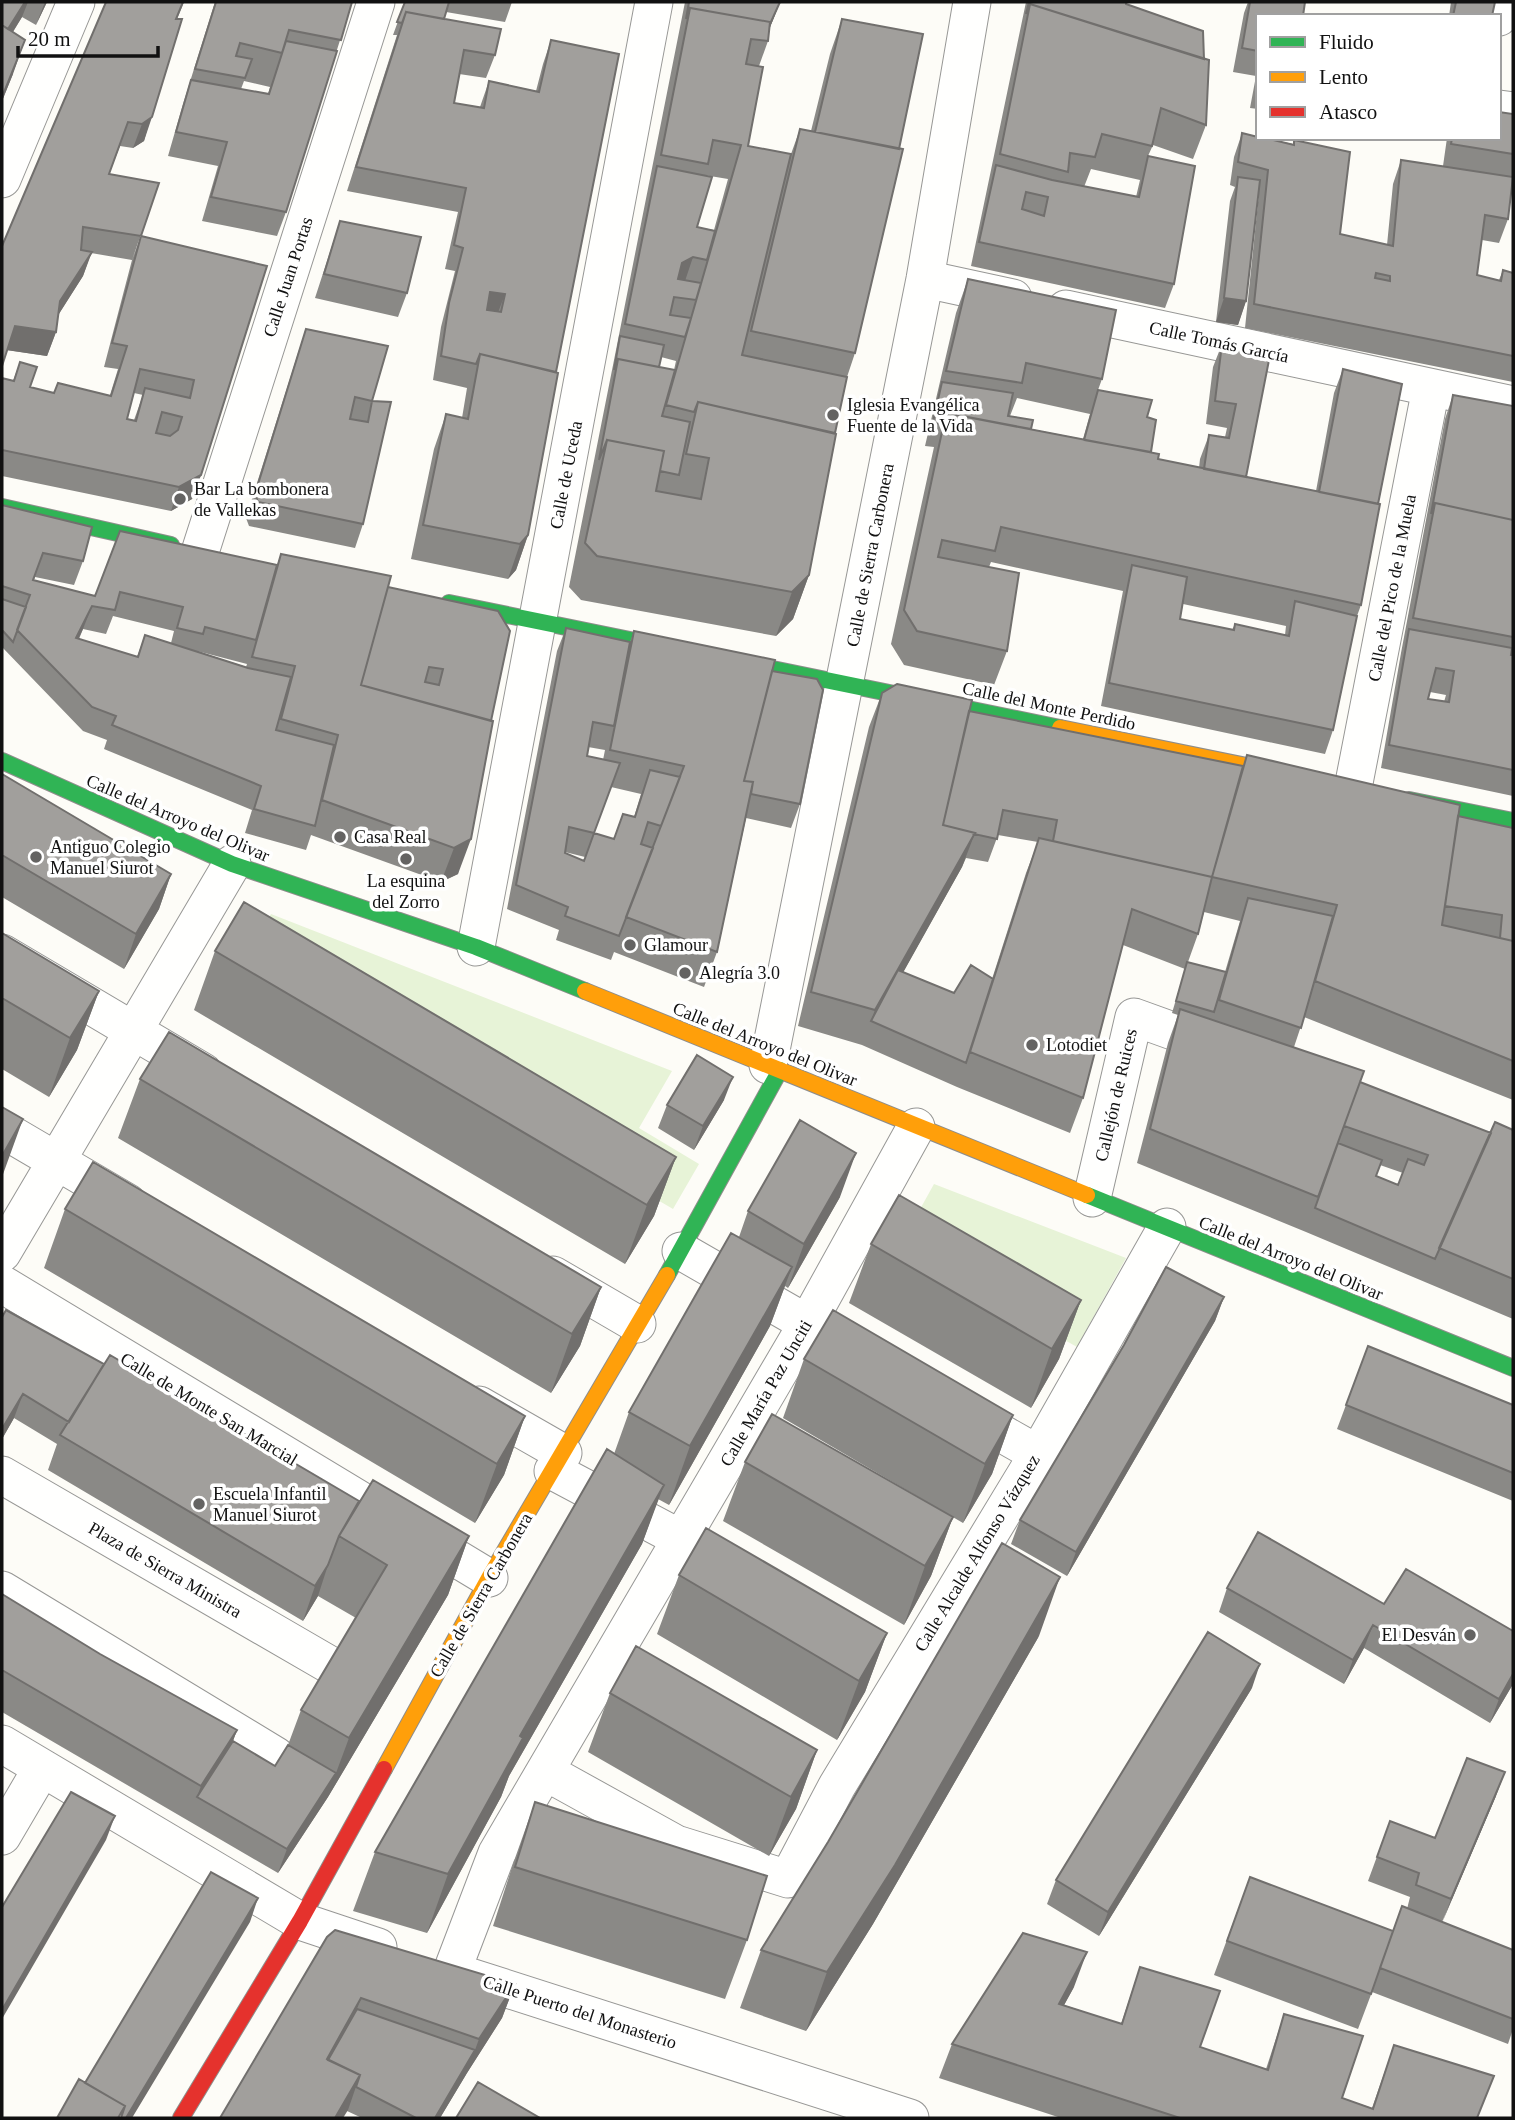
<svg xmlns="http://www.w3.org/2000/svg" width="1515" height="2120" font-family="'Times New Roman',serif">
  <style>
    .green { fill: #e7f3d7 }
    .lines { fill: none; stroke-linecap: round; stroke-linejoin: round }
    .street-casing { stroke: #979795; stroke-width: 39 }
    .fast-casing { stroke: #8e8d8b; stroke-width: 18 }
    .slow-casing { stroke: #8e8d8b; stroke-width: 18 }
    .jam-casing { stroke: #8e8d8b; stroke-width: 18 }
    .street { stroke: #fffffe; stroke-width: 37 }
    .fast { stroke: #30b455; stroke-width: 16 }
    .slow { stroke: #ff9f0a; stroke-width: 16 }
    .jam { stroke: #e5322d; stroke-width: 16 }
    .wall { fill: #8a8986; fill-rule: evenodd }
    .shaded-wall { fill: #716f6d }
    .building { fill: #a19f9c; stroke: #716f6d; stroke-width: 2; fill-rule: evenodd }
    .poi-dot { fill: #646362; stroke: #fff; stroke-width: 2.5 }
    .labels { text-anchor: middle; stroke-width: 7; stroke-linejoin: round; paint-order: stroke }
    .street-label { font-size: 18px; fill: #111; stroke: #fff }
    .poi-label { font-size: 18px; fill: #111; stroke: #fff; text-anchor: start }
  </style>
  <rect width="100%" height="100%" fill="#fdfcf7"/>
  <path class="green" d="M271,914L672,1071L639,1128L699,1164L673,1209L245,958Z
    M934,1184L1126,1258L1077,1347L899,1247Z"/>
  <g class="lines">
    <defs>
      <path id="street" d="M1499,17L1502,2
        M1499,109L1513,111
        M2,179L76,2
        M925,279L1013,298
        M1066,309L1513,405
        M200,552L376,2
        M1353,788L1431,388
        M476,947L654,2
        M2,953L203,1072
        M768,1065L925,279L972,2
        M2,1129L128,1203
        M1092,1198L1134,1017L1220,1048
        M681,1251L829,1336
        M2,1253L232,864
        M553,1275L637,1324
        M2,1284L489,1578
        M479,1405L563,1453
        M962,1411L1038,1454
        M553,1471L700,1549
        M2,1475L330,1665
        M2,1590L276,1756
        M2,1744L300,1921L378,1947
        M546,1772L676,1844L788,1879L837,1786L1038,1454L1167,1227
        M2,1836L42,1768
        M452,1971L497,1853L807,1324L916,1127
        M464,1975L910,2118"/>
      <path id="fast" d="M2,507L171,545
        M449,603L1060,728
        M2,761L232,864L476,947L585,991
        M1409,800L1513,821
        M1087,1195L1513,1368
        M667,1275L780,1070"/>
      <path id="slow" d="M1060,728L1295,776
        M585,991L1087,1195
        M384,1769L489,1578L667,1275"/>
      <path id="jam" d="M181,2118L300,1921L384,1769"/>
    </defs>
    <use href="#street" class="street-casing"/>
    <use href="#fast" class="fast-casing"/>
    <use href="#slow" class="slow-casing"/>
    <use href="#jam" class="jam-casing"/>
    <use href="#street" class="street"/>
    <use href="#fast" class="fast"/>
    <use href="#slow" class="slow"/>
    <use href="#jam" class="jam"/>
  </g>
  <path class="wall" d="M2,2H47L36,25L22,17L13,32V74L2,101Z
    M184,2L177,19L144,141L133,148L120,146L109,174L159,183L132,260L91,253L83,276L58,315L56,332L47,356L7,350L2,246Z
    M215,2H352L286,212L277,236L202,221L218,166L168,156L183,104ZM244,81L270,87L268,94L241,89Z
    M405,2H512L505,22L446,12L444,19L495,55L486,78L459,74L454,103L480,107L489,81L536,91L543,64L551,40L556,372L528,535L516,570L508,579L411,559L434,449L446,414L462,418L467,388L433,380L441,327L455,271L445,269L458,212L347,191L397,35H393Z
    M685,2H780L769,30L768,41L759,66L748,146L791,154L800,129L811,131L830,54L842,19L855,353L847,377L835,433L809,575L793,619L776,636L581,600L569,587ZM704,175L728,179L714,230L697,227ZM661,357L676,361L674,370L659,367Z
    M1026,2H1126V4L1206,125L1193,159L1153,145L1148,156L1174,284L1165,308L971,266ZM1091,169L1140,180L1136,197L1084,187Z
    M1248,2H1305L1258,16V109L1250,108L1256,76L1233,72L1244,13Z
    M1451,2H1495L1492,16H1449Z
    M1513,114V179L1508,219L1499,243L1482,240L1477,275L1499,280L1503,270L1513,273V382L1245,328L1259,193H1258L1246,301L1238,325L1216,322L1230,201L1235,187L1230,185L1234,157L1242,133L1293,144L1294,140L1340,234L1387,245L1393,184L1401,160L1443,166L1447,138H1499Z
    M340,221L407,293L398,317L315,298Z
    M141,236L267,266L201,475L192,499L171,511L2,476V378L13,381L20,362L30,387L54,393L110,395L118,369L104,367L132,260ZM134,393L143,395L134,420L127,419Z
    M968,279L1102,379L1098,390L1147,417L1151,452L1158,459L1199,468L1200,459L1209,435L1225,437L1227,428L1206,424L1213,367L1222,344L1270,355L1246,477L1316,491L1334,393L1343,369L1378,504L1361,605L1357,616L1333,730L1325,754L1101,706L1123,591L991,562L989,567L1007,651L994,685L904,665L891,644L934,447L925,446L956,313ZM1017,398L1090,414L1083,439L1031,429L1010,416ZM1183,604L1286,626L1285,635L1235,624L1232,630L1180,619Z
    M306,329L372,401L363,524L355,548L249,526L246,518L298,353Z
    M1453,395L1513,406V796L1381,768L1401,653L1445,419ZM1430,692L1446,695L1444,702L1428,699Z
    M2,505L83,561L74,585L35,577L34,580L95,596L277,565L281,554L388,587L498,611L458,874L441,882L311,835L306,850L245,833L252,810L104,749L107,740L83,731L2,647ZM113,616L174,631L171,643L145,635L137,657L79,639L83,629L106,634ZM197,651L247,664L246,667Z
    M566,628L630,642L634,631L772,671L800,804L791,828L746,818L717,952L704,987L614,952L611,960L556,940L559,930L507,909L557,651ZM588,747L605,750L603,760L587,756ZM611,787L641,794L634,817L623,814L614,839L594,833ZM565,852L585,857L584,861L565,853Z
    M882,693L969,711L1243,766L1247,755L1458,816L1513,828V1100L1304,1017L1294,1047L1360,1082L1491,1133L1513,1130V1319L1306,1232L1137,1163L1168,1043L1178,1015L1172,1013L1185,969L1123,945L1083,1098L1070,1133L957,1087L862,1045L798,1026L869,727ZM998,835L1038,842L1026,873L992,979L954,993L903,972L962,867L966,858L988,862ZM1204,912L1240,921L1225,972L1188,962L1198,934ZM1380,1165L1403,1173L1398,1185L1376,1176Z
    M2,774L171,874L159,909L124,969L2,897Z
    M2,933L99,991L77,1050L49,1097L2,1069Z
    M215,951L676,1157L654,1216L625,1264L194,1010Z
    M140,1079L601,1287L580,1346L551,1393L118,1138Z
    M724,1100L694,1150L658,1128L667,1105Z
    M840,1197L788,1288L785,1286L770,1326L669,1505L658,1499L642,1544L509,1776L501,1797L427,1933L353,1911L375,1852L614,1454L629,1412L739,1237L748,1211Z
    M65,1209L525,1416L504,1475L475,1523L44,1268Z
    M871,1244L1081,1300L1059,1359L1031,1408L849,1303Z
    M1224,1297L1215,1321L1067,1576L1011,1544L1020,1520Z
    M2,1317L359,1501L469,1536L448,1595L328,1797L278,1873L2,1712V1594L100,1654L237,1730L233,1741L275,1766L288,1745L301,1710L356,1618L318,1596L303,1621L48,1470L57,1444L14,1418L2,1439Z
    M1368,1346L1513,1405V1501L1337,1429Z
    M804,1359L1013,1415L992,1474L963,1523L783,1418Z
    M745,1462L953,1517L931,1576L904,1625L723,1521Z
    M1258,1532L1513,1684L1490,1723L1364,1648L1344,1684L1219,1612L1227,1588Z
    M679,1575L887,1633L865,1692L837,1740L657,1634Z
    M1039,1636L873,1924L806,2031L740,2008L761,1950Z
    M1252,1688L1099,1936L1047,1904L1056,1880Z
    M610,1693L817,1750L796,1809L769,1856L588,1752Z
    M1496,1796L1442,1922L1513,1950V2029L1508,2044L1372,1992L1358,2029L1214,1975L1250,1877L1393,1931L1407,1909L1410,1897L1368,1881L1390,1821L1435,1838Z
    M535,1802L747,1940L725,1999L493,1926L514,1861Z
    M327,1937L515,1984L502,2018L467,2073L440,2118H362L347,2111Z
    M1140,1967L1200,2047L1266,2069L1284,2014L1342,2098L1372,2108L1394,2045L1479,2118H1061L939,2078L952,2044L1074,1987L1064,2005L1121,2024Z"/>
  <path class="shaded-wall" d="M25,2H28L22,17L2,49V38Z
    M45,2H47L36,25Z
    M780,2L773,20L764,41L766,33Z
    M25,40L13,74L2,101V97Z
    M152,117L144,141L133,148L142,124Z
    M92,252L83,276L52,325L60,301Z
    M693,257L685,281L673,286L682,263Z
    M490,292L505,294L496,318L481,316Z
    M1224,298L1246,301L1238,325L1216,322Z
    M15,326L56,332L47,356L6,350Z
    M201,475L192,499L171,511L179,487Z
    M528,535L516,570L508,579L520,544Z
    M809,575L793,619L776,636L792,592Z
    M92,606L83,629L67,662L76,638Z
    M975,833L962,867L875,1023L871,1021L875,1010Z
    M471,839L458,874L441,882L454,848Z
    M171,874L159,909L124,969L136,934Z
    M99,991L77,1050L49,1097L70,1038Z
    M733,1077L724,1100L694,1150L703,1126Z
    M23,1119L2,1177V1156Z
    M856,1153L840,1197L788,1288L804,1244Z
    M676,1157L654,1216L625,1264L647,1205Z
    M792,1267L770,1326L669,1505L690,1446Z
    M601,1287L580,1346L551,1393L572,1334Z
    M1224,1297L1215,1321L1067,1576L1076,1552Z
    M1081,1300L1059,1359L1031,1408L1052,1349Z
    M23,1394L14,1418L2,1439V1429Z
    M1013,1415L992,1474L963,1523L985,1464Z
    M525,1416L504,1475L475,1523L497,1464Z
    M664,1485L642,1544L509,1776L501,1797L427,1933L448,1874L520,1736Z
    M953,1517L931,1576L904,1625L925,1566Z
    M469,1536L448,1595L328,1797L278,1873L287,1849L336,1773L349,1738Z
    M328,1565L318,1596L303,1621L315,1586Z
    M1060,1577L1039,1636L873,1924L806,2031L827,1972Z
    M1373,1625L1364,1648L1344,1684L1353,1660Z
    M887,1633L865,1692L837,1740L859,1681Z
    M1260,1664L1252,1688L1099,1936L1108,1912Z
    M1513,1674V1684L1490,1723L1499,1699Z
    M237,1730L224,1765L197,1797L201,1786Z
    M817,1750L796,1809L769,1856L791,1797Z
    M1505,1772L1496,1796L1442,1923L1451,1899Z
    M115,1816L106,1840L2,2019V2010Z
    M258,1898L250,1922L132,2118H126Z
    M1087,1952L1074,1987L1046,2038L1059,2004Z
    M515,1984L502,2018L467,2073L440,2118H435L475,2050L479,2039Z
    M361,1998L348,2033L326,2071L327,2059Z
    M360,2075L348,2110L343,2118H335Z"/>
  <path class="building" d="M2,2H25L8,29L2,25Z
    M106,2H183L176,19H182L152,117L142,124L128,122L109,174L159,183L141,236L83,227L81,250L92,252L60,301L56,332L15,326L2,366V246Z
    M216,2H352L341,40L289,30L282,53L240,43L236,56L252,59L245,78L195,69Z
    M405,2H449L444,19L406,12L402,23L397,22Z
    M689,2H780L770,24V22L690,8L686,19Z
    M1029,2H1126V4L1203,31L1204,59L1030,4L1026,14Z
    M1250,2H1305L1303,16H1258V51L1242,48Z
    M1456,2H1495L1492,16H1453Z
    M1030,4L1209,60L1206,125L1161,108L1152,146L1102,134L1095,157L1070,153L1068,172L1000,154Z
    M690,8L770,22L768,41L751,39L746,64L763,67L748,146L791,154L742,355L847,377L835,433L698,402L694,412L666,405L741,145L713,140L708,164L661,155Z
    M406,12L501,29L495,55L464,50L454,103L484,108L489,81L539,92L551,40L619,54L556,372L480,354L476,364L441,356L449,303L463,248L454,245L466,188L356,167ZM490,292L505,294L501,312L487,310Z
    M842,19L923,34L899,149L815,132Z
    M2,25L25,40L2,97Z
    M286,41L337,51L286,212L211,197L227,142L176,132L191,80L269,94Z
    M1499,112L1513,114V154L1451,144L1452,138H1499Z
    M800,129L903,149L855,353L751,331Z
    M1242,133L1258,137V138H1265L1294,145V140L1350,152L1340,234L1393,246L1401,160L1513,177L1508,219L1485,215L1477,275L1501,281L1503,270L1513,273V356L1254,304L1268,170L1238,162ZM1376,273L1390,276V281L1375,278Z
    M1148,156L1195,166L1174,284L979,242L996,165L1052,180L1139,197ZM1026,192L1048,197L1044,216L1022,209Z
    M657,166L712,177L697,227L715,231L707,260L693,257L682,263L678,279L701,283L696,300L674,297L670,315L691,318L685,337L625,324Z
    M1238,177L1260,180L1246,301L1224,298Z
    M340,221L421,237L407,293L324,274Z
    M141,236L267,266L201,475L179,487L2,450V378L14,381L20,362L37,367L30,387L54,393L58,383L111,396L127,346L112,343ZM140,369L194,380L190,398L145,388L136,421L127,419ZM162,412L182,417L178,430L170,436L156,433Z
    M968,279L1116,310L1102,379L1026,363L1022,383L946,371Z
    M306,329L388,346L372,401L391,402L363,524L258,502L255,494ZM355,397L372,401L368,422L350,419Z
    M620,336L664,345L659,367L618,359L614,370Z
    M1222,344L1270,355L1246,477L1204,469L1209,435L1229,438L1236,404L1215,401Z
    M480,354L558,373L528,535L520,544L423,525L446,414L468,419Z
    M618,359L675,370L662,416L690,422L679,475L660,471L664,451L607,440L599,460Z
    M1343,369L1402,384L1378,504L1319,492Z
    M942,382L1013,393L1008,416L1033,420L1031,429L946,413L942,424L933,422Z
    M1098,390L1152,400L1147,417L1156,420L1151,452L1084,440Z
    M1453,395L1513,406V520L1435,503L1431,514Z
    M698,402L836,434L809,575L792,592L597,556L585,543L607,440L664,451L656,491L701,499L709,458L686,454Z
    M946,413L1159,454L1158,459L1380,504L1361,605L1001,527L995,551L942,540L938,557L1019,573L1007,651L917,631L904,610Z
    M1435,503L1513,520V637L1413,618Z
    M2,505L92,527L83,561L43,553L33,580L95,596L120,531L277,565L256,640L205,627L203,634L177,628L183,607L120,592L115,610L92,606L76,638L138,657L145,635L248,668L291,677L276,730L334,745L315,826L254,809L261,786L112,725L116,716L92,707L17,630L30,595L2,586Z
    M281,554L391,576L361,685L493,721L471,839L454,848L322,800L338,735L281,719L295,666L252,657Z
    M1132,565L1187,577L1180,619L1234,630L1235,624L1289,636L1295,601L1357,616L1333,730L1109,683Z
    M388,587L498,611L510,631L491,721L361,685ZM429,667L443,669L439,685L425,682Z
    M2,599L26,607L13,642L2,630Z
    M566,628L630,642L614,726L593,722L587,756L620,763L594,833L614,839L623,814L635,817L650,770L680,777L661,826L648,822L641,844L653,848L619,936L565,916L568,907L516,885ZM569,827L594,833L584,861L565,853Z
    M1409,629L1512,648L1511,655H1513V770L1389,745ZM1436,668L1454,671L1449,702L1428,699Z
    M634,631L775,660L744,781L753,782L717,952L626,917L684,766L610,750Z
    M772,671L817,679L823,690L800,804L751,794L753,782L744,781Z
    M897,684L972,700L943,825L975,833L875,1010L811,992L882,693Z
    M969,711L1243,766L1212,877L1053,841L1057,820L1003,810L997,839L974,834L975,833L943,825Z
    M1247,755L1460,805L1442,925L1513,941V1061L1315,981L1337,905L1212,877Z
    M2,774L171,874L136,934L2,855Z
    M1458,816L1513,828V941L1500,938L1502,915L1445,906Z
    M1039,838L1212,877L1198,934L1132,909L1083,1098L970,1052Z
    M1248,898L1333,916L1301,1028L1219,1000Z
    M244,902L676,1157L647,1205L215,951Z
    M2,933L99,991L70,1038L2,998Z
    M1187,962L1226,972L1214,1012L1176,1001Z
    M971,965L993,979L966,1063L871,1021L898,970L954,993Z
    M1180,1009L1364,1071L1318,1197L1150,1129Z
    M169,1032L601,1287L572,1334L140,1079Z
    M697,1055L733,1077L703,1126L667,1105Z
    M1360,1082L1491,1133L1435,1259L1315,1208L1338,1143L1382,1160L1376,1176L1398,1185L1408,1159L1424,1165L1428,1155L1344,1126Z
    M2,1107L23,1119L2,1156Z
    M800,1120L856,1153L804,1244L748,1211Z
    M1495,1122L1513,1130V1279L1439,1248Z
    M93,1162L525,1416L497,1464L65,1209Z
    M899,1195L1081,1300L1052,1349L871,1244Z
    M731,1233L792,1267L690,1446L629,1412Z
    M1166,1267L1224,1297L1076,1552L1020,1520L1124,1345Z
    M6,1310L104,1364L69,1422L23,1394L2,1429V1317Z
    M833,1310L1013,1415L985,1464L804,1359Z
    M1368,1346L1513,1405V1473L1346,1405Z
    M110,1355L359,1501L339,1536L328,1565L315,1586L60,1435Z
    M772,1414L953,1517L925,1566L745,1462Z
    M607,1449L664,1485L520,1736L523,1738L448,1874L375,1852Z
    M373,1480L469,1536L349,1738L301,1710L387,1565L339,1536Z
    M706,1528L887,1633L859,1681L679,1575Z
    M1258,1532L1384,1604L1406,1569L1513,1631V1674L1499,1699L1373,1625L1353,1660L1227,1588Z
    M1002,1543L1060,1577L895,1865L827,1972L761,1950L828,1842Z
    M2,1594L100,1654L237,1730L201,1786L2,1670Z
    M1208,1632L1260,1664L1108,1912L1056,1880Z
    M636,1646L817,1750L791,1797L610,1693Z
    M233,1741L275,1766L288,1745L336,1773L287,1849L197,1797Z
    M1467,1758L1505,1772L1451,1899L1416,1885L1419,1873L1377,1857L1390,1821L1435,1838Z
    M71,1792L115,1816L2,2010V1907Z
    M535,1802L767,1876L747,1940L515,1867Z
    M211,1872L258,1898L126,2118H121L125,2106L85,2083Z
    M1250,1877L1393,1931L1371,1994L1227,1941Z
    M1402,1906L1513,1950V2019L1380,1968Z
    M335,1930L515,1984L479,2039L361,1998L327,2059L360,2075L335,2118H220L327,1937Z
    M1023,1933L1087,1952L1059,2004L1122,2024L1140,1967L1220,1991L1200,2047L1268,2070L1284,2014L1363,2036L1342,2098L1373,2109L1394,2045L1494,2076L1477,2118H1180L952,2044Z
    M357,2009L475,2050L435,2118H416L356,2087L360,2075L328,2060Z
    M79,2079L125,2106L118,2118H57Z
    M478,2082L540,2118H456Z"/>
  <g class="poi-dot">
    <circle cx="833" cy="415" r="7"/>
    <circle cx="180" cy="499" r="7"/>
    <circle cx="340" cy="837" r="7"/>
    <circle cx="36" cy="857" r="7"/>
    <circle cx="406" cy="859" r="7"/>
    <circle cx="630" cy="945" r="7"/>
    <circle cx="685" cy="973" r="7"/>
    <circle cx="1032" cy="1045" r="7"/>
    <circle cx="199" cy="1504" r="7"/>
    <circle cx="1470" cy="1635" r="7"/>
  </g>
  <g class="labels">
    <g class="street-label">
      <text transform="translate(288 277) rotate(-72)" y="6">Calle Juan Portas</text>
      <text transform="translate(1219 342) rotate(12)" y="6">Calle Tomás García</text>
      <text transform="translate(566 475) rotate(-79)" y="6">Calle de Uceda</text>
      <text transform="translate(870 555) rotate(-79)" y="6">Calle de Sierra Carbonera</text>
      <text transform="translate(1392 588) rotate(-79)" y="6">Calle del Pico de la Muela</text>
      <text transform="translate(1049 706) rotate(12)" y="6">Calle del Monte Perdido</text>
      <text transform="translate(178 818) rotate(23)" y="6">Calle del Arroyo del Olivar</text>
      <text transform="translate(765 1044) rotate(22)" y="6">Calle del Arroyo del Olivar</text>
      <text transform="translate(1116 1095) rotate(-77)" y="6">Callejón de Ruices</text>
      <text transform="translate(1291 1258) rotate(22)" y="6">Calle del Arroyo del Olivar</text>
      <text transform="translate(766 1393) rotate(-60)" y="6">Calle María Paz Unciti</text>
      <text transform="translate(209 1409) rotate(31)" y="6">Calle de Monte San Marcial</text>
      <text transform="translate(977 1553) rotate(-59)" y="6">Calle Alcalde Alfonso Vázquez</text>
      <text transform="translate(165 1570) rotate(30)" y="6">Plaza de Sierra Ministra</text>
      <text transform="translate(481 1595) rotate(-60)" y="6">Calle de Sierra Carbonera</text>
      <text transform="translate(580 2012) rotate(18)" y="6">Calle Puerto del Monasterio</text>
    </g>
    <g class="poi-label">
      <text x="847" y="411">Iglesia Evangélica<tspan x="847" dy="21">Fuente de la Vida</tspan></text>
      <text x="194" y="495">Bar La bombonera<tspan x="194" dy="21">de Vallekas</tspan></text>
      <text x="354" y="843">Casa Real</text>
      <text x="50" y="853">Antiguo Colegio<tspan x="50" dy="21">Manuel Siurot</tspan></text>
      <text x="406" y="887" text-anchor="middle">La esquina<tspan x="406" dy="21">del Zorro</tspan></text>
      <text x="644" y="951">Glamour</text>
      <text x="699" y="979">Alegría 3.0</text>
      <text x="1046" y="1051">Lotodiet</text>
      <text x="213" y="1500">Escuela Infantil<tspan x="213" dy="21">Manuel Siurot</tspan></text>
      <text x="1456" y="1641" text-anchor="end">El Desván</text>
    </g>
  </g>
  <rect width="1515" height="2120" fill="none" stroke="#111111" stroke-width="7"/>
  <rect x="1256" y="14" width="245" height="126" fill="#ffffff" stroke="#a0a0a0" stroke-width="2"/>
  <rect x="1270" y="37" width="35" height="10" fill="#30b455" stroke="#a0a0a0" stroke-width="2"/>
  <text x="1319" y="49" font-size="21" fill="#111111">Fluido</text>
  <rect x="1270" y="72" width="35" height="10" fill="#ff9f0a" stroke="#a0a0a0" stroke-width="2"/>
  <text x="1319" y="84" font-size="21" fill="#111111">Lento</text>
  <rect x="1270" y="107" width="35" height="10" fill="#e5322d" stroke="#a0a0a0" stroke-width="2"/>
  <text x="1319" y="119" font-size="21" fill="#111111">Atasco</text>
  <path d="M18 46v10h140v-10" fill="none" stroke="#111111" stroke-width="3.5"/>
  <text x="28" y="46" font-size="21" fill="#111111" stroke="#ffffff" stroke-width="5" paint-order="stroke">20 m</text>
</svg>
